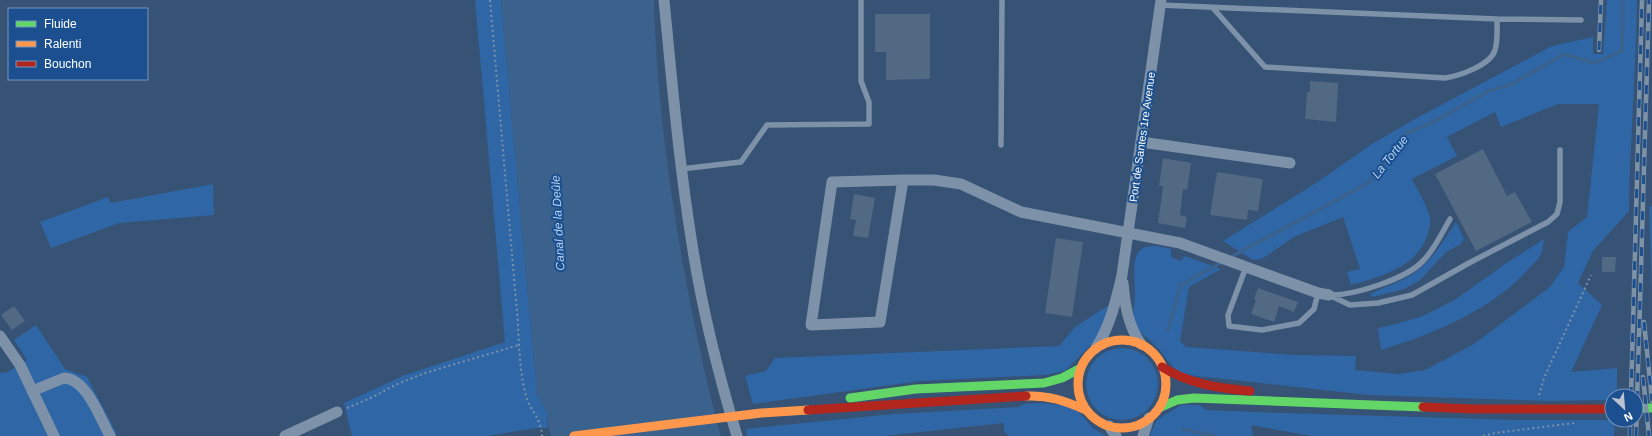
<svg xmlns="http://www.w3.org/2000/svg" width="1652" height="436" font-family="Arial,sans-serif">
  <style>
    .green { fill: #2f66a5 }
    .water { fill: #3b618d }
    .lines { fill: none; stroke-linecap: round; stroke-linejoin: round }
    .stream { stroke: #3b618d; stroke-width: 3.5 }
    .building { fill: #526984 }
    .path { stroke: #7d92a8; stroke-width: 2; stroke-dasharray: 2 3; stroke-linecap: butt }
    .lane { stroke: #7d92a8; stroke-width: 5.5 }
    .street { stroke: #7d92a8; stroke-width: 11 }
    .fast { stroke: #63d668; stroke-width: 9 }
    .slow { stroke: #ff974d; stroke-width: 9 }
    .jam { stroke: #b3261e; stroke-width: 9 }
    .rail-casing { stroke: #7e92a7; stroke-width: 4.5 }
    .rail { stroke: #1b4f8f; stroke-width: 3; stroke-dasharray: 9; stroke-linecap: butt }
    .labels { text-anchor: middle; stroke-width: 4; stroke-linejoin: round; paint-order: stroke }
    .street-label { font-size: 11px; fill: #fff; stroke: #1b4f8f }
    .water-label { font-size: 12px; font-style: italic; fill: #b5d3f5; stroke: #1b4f8f }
  </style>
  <rect width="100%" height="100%" fill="#365274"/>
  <path class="green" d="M475,0H501L537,393L547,413V415H546L548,428H536L487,436H352L344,403L405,375L505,342Z
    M1607,0H1637C1636,70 1630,141 1629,211L1593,251L1578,283L1602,305L1571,372L1617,368V396H1612V400L1550,401L1368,395L1197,376C1192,375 1184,374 1179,372C1170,366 1164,354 1157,347C1150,339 1140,335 1136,325C1131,314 1135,305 1135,295C1134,263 1128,237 1171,249V257L1181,261L1184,256L1221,269L1189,287L1180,341L1186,347L1295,355L1356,356L1355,370L1398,374L1425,370L1474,344L1550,287L1564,267L1568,232L1587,217L1599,104H1558L1501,127L1495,112L1447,137L1457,156L1412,179C1417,189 1429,209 1430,218C1431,223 1429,229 1428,233C1419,267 1380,277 1351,285L1347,272L1360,269L1343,217L1294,237L1262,259L1253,260L1223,241L1316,183L1372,144L1413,120L1552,46L1593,37V54H1603Z
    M213,184L214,215L119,223L51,248L40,222L108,197L111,203Z
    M1652,206V292L1649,207Z
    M1456,222L1464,239L1461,244L1446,252L1419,281L1404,289L1372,297L1370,294C1381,288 1393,285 1404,279C1429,267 1441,244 1456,222Z
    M1544,239C1543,244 1543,250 1541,254C1539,259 1534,263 1531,266C1497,308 1432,335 1381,350L1378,328L1396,324L1423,316L1456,299L1505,264Z
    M1109,305L1098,338L1065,371L1046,375L920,381L753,404L745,376L766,371L775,358L1059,346L1075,327Z
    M36,325L65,369L87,377L117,434L113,436H0V373L8,372L27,360L14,340Z
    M1086 384a36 36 0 1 1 72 0a36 36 0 1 1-72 0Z
    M1042,403L1068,406L1080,413L1093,428L1106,436H1009L1004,431V423L884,436H747L746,429L893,414L1019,407L1023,404Z
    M1181,405H1199L1207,410L1255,412L1516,420H1615L1614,436H1312L1251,425L1253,436H1149L1157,420Z"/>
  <path class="water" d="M501,0H654C656,85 667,169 681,253C692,314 704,375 721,436H551L546,415H547V413L537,394Z"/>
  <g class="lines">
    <path class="stream" d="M1229,258L1370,182L1405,134L1431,123L1489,91L1512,84L1564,54L1594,63L1622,51L1623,0
      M1168,330L1181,285L1224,261
      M1183,429L1215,436"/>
  </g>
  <path class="building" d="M875,14H930V79L886,80V52H875Z
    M1310,81L1338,83L1336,122L1305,119L1307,92H1310Z
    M1483,149L1507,196L1515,192L1532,222L1476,251L1435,174Z
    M1163,158L1191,163L1187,190L1183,189L1180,215L1187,217L1185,228L1158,223L1163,186H1159Z
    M1217,172L1263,179L1258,211L1248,210L1247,220L1210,215Z
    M854,194L875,198L868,238L853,236L856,220L850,219Z
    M1056,238L1083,242L1072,317L1045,313Z
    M1602,257H1616L1615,272H1602Z
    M1258,288L1298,302L1294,312L1279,306L1274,322L1251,314L1256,300L1254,299Z
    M14,306L25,321L12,330L1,315Z"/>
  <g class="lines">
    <path class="path" d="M490,0L518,324C519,348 520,373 526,396C530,411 541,417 542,436
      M1539,395L1544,378L1591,275
      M347,408L373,397L395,385L425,373L519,345
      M1483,436L1495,433L1575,423"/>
    <path class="lane" d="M1160,5L1497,19C1497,29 1498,41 1495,50C1491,65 1459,76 1445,78L1265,67L1213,8
      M1497,19L1581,20
      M1001,145L1002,0
      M681,169L741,162L767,125L869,124V102L861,81V0
      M1246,267L1228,315L1229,326L1262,330L1299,323L1314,309L1318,293
      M1329,295L1350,305L1378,303L1412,295L1469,263L1548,222L1557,214L1560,202V150
      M1331,295C1355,295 1406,279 1423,261C1434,250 1442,233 1450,219"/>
    <path class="street" d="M664,0C672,82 679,163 692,244C702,309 718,373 737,436
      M1141,142L1290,163
      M903,180H934L961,184L1021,212L1180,243L1318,293L1329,295
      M903,180L880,322L811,325L832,182Z
      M1123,283C1125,305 1128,326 1141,344
      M0,336L20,365L54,436
      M1096,348C1110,326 1116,301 1122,275L1161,0
      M32,391L64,378C87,379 100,418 110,436
      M1109,426L1116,436
      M285,436L337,412
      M1143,436L1149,418"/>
    <path class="fast" d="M850,398L916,389L1044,383L1062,378L1081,368
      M1159,408L1177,400L1194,398L1423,407
      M1636,408H1652"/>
    <path class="slow" d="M1078 384a44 44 0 1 1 88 0a44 44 0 1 1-88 0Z
      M1026,396C1049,395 1065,401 1086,410
      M574,436L761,413L808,410"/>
    <path class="jam" d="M1162,367C1189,384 1218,388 1250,391
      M1423,407L1473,409H1612
      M808,410L1026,396"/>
    <defs>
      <path id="rail" d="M1599,50L1601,0
        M1644,322L1652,401
        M1643,377L1649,436
        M1631,396L1642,0
        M1630,436V420
        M1636,436L1649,0"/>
    </defs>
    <use href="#rail" class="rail-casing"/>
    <use href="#rail" class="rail"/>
  </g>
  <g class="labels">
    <g class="street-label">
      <text transform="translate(1142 137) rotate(-82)" y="4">Port de Santes 1re Avenue</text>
    </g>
    <g class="water-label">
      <text transform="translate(1390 157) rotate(-52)" y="4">La Tortue</text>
      <text transform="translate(558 223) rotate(-93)" y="4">Canal de la Deûle</text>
    </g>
  </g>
  <rect x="8" y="8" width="140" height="72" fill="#1b4f8f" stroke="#7695bc"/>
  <rect x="16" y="21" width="20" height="6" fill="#63d668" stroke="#7695bc"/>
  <text x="44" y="28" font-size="12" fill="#ffffff">Fluide</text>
  <rect x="16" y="41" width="20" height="6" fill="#ff974d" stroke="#7695bc"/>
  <text x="44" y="48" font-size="12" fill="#ffffff">Ralenti</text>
  <rect x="16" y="61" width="20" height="6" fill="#b3261e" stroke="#7695bc"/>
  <text x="44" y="68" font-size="12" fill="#ffffff">Bouchon</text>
  <g transform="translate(1624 408) rotate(154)"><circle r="19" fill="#1b4f8f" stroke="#7695bc"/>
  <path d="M0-3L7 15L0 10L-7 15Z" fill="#b9c2ce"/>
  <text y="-6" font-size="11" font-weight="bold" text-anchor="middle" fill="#ffffff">N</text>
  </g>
</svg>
